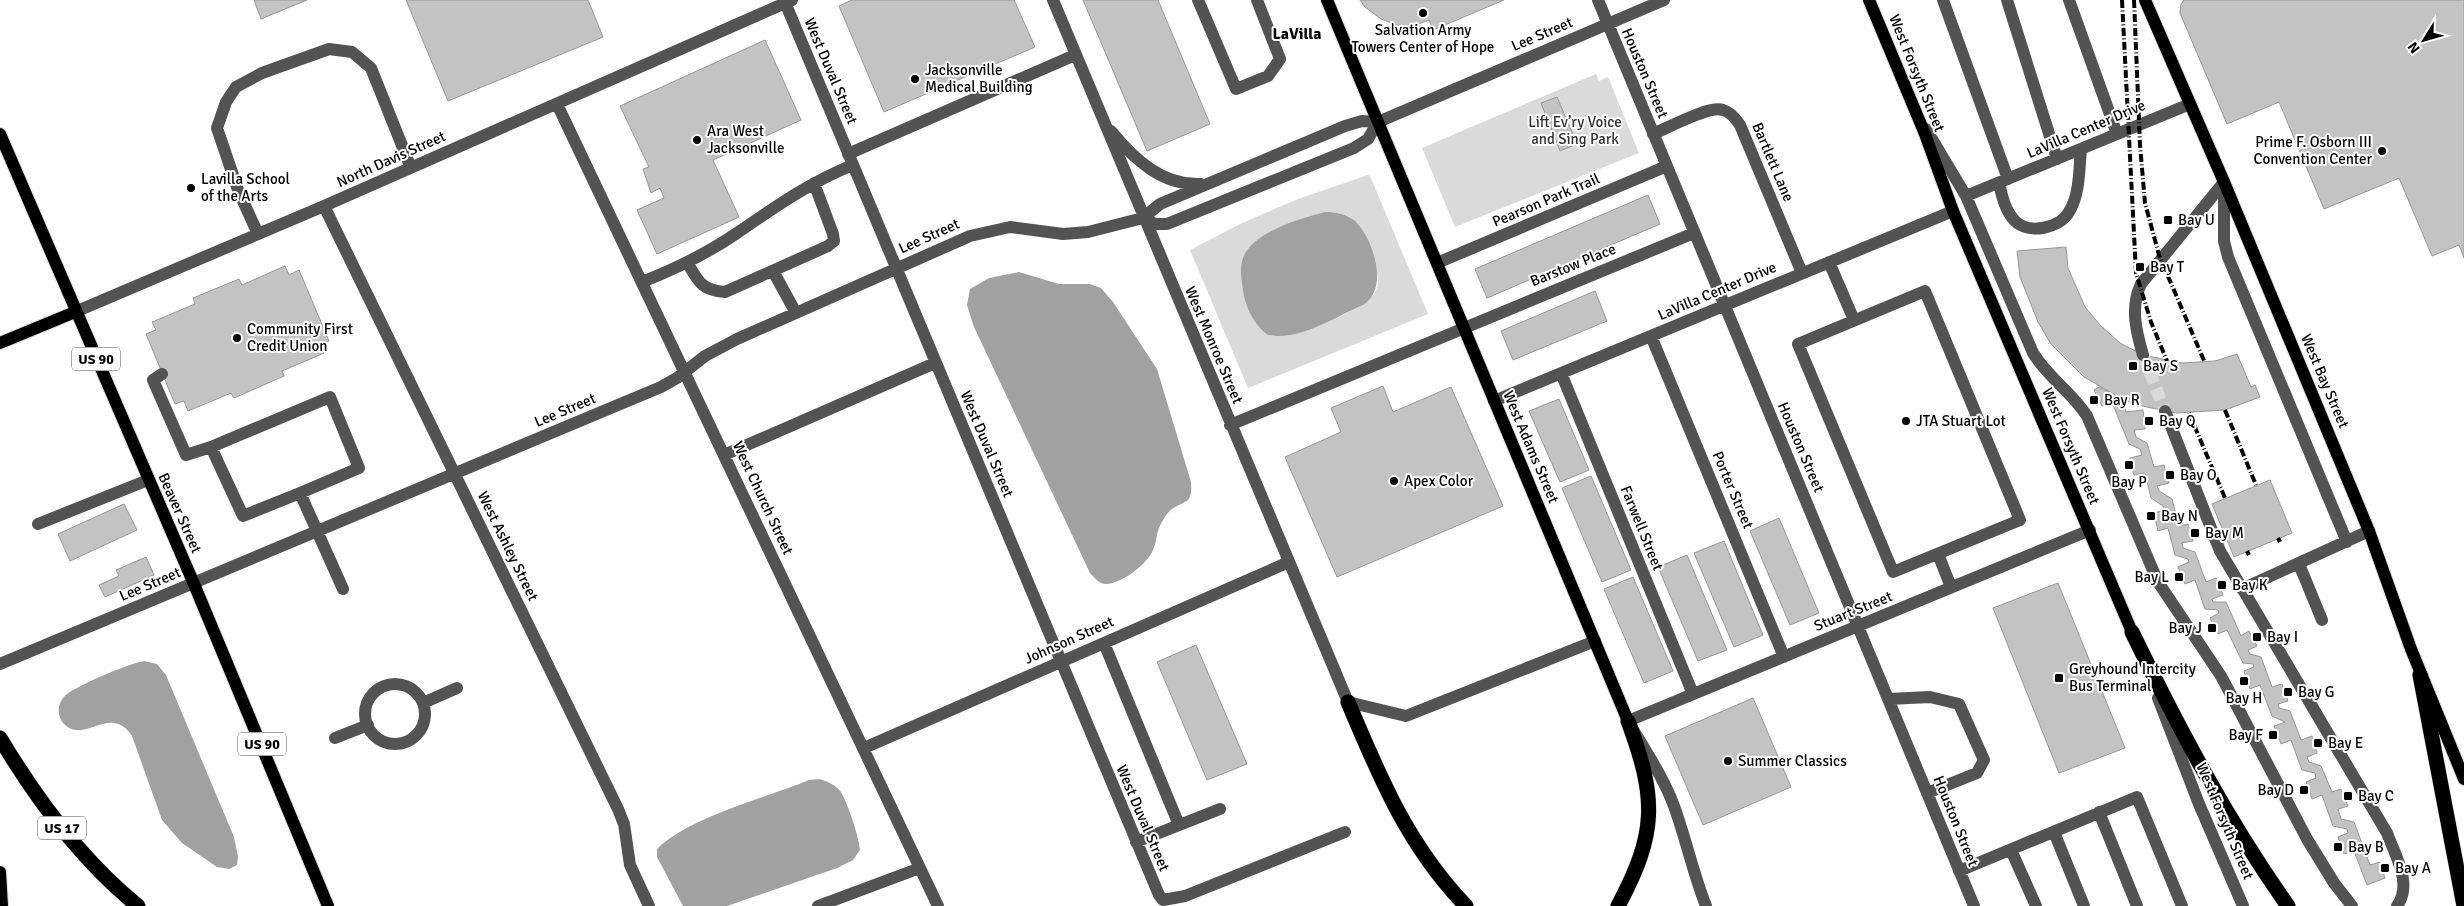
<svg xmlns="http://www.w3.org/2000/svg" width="2464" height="906" font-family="Signika,sans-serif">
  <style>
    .green { fill: #dadada; fill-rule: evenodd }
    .water { fill: #a1a1a1 }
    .building { fill: #c3c3c3; stroke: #979797 }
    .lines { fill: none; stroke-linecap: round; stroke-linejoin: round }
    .minor-tunnel { stroke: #d9d9d9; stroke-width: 12; stroke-dasharray: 12 6; stroke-linecap: butt }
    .major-casing { stroke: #dbdbdb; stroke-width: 14 }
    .highway-casing { stroke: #dbdbdb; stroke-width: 16 }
    .minor { stroke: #535353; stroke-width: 12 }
    .major { stroke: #000; stroke-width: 12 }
    .highway { stroke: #000; stroke-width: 15 }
    .rail { stroke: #000; stroke-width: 4; stroke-dasharray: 8 2.5 1 2.5; stroke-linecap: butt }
    .poi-dot { fill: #000; stroke: #fff; stroke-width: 2 }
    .labels { text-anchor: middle; stroke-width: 4; stroke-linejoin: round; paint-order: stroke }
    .shield { fill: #fff; stroke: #4c4c4c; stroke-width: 1 }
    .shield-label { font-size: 14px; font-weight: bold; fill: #000 }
    .poi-label { font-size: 15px; fill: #000; stroke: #fff; text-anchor: start }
    .street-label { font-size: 15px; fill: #000; stroke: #fff }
    .park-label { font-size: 15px; fill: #313131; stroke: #fff }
    .neighbourhood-label { font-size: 16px; font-weight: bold; fill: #000; stroke: #fff }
  </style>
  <rect width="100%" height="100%" fill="#fff"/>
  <path class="green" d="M1596,74L1599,81L1608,77L1639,153L1455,227L1422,148Z
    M1368,175L1370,176L1428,314L1248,388L1190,250L1240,224L1298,199ZM1325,212C1336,213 1346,213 1354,221C1358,225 1376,269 1378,277C1379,282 1377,288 1375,292C1366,311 1289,339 1268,335C1248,315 1243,295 1242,267L1279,228Z"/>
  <path class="water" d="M1325,212C1337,212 1346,214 1355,221C1373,238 1390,289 1363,305C1335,317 1300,341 1268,335C1256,327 1247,310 1244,296C1242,284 1239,269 1243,258C1252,232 1302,218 1325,212Z
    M1019,272L1059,284H1090L1101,288L1113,302L1157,369L1191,482C1192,504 1188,499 1172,509C1168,511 1163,520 1161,524C1156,532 1157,542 1153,550C1148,564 1116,589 1101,583C1097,581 1093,576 1090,573L974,327L967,305L970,289L989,278Z
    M144,661L157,664L166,675L234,837L238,857L237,865L229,869L217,867L182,843L162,820L132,736C110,703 85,745 64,724C56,715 57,702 67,694C83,683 125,665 144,661Z
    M820,779C828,782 836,785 841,792C848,804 859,837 860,850L853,860L837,868L727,906H683L657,857V849C689,817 766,798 809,780Z"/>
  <path class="building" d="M254,0H307L261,19Z
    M406,0H588L603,37L448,101Z
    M852,0H1014L1035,47L884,112L839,6Z
    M1083,0H1158L1210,124L1147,151Z
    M1360,0H1504L1433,30L1429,20L1416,25L1400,26L1381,19L1365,7Z
    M2184,0H2464V258L2459,245L2432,256L2399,178L2324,209L2279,102L2227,124L2180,13L2181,4Z
    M765,40L801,120L713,160L739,217L657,254L637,210L664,198L660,188L651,193L643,169L649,167L620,106Z
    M1557,97L1577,144L1560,151L1541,103Z
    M1648,195L1660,224L1487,298L1475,269Z
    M2066,247L2068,268L2085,307L2101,326L2120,343L2143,355L2182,363L2215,361L2237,354L2251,387L2255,385L2260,397L2225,410L2177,413L2142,406L2124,400L2084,377L2051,344L2038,322L2020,277L2017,251Z
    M285,266L289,275L299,270L329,341L321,344L324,353L282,371L284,376L234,398L231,393L188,411L184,401L175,404L146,334L156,330L152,322L195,304L193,298L239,279L242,285Z
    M1595,291L1607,321L1513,360L1501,331Z
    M1383,386L1393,412L1451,387L1503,506L1337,577L1285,457L1341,432L1331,408Z
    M2099,387L2121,398L2126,412L2143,410L2145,429L2134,430L2136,437L2147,443L2154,467L2164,465L2169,483L2157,486L2159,491L2172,499L2179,526L2188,524L2193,541L2182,543L2183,548L2195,552L2206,582L2216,578L2223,595L2212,599L2213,602H2226L2241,636L2249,631L2257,646L2248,650L2250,654L2261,657L2272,687L2282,684L2288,701L2278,704L2279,708L2290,711L2301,740L2312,736L2317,753L2307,757L2309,762L2321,766L2332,792L2341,789L2348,806L2338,809L2341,819L2354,822L2370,865L2380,862L2385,878L2367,885L2354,851L2344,854L2338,837L2348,833L2347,829L2333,826L2322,795L2312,799L2306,782L2316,778L2315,773L2302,770L2291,740L2281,744L2274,726L2285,722L2272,716L2260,685L2250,689L2244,671L2254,667L2253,664L2243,663L2227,630L2218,634L2210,618L2219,613L2218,610L2205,609L2195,580L2185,584L2178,567L2189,562L2188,559L2175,555L2168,528L2158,531L2154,513L2165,510L2163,506L2151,498L2145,473L2134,475L2130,458L2142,455L2140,449L2129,444L2112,402L2102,406L2094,390Z
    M1559,399L1589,470L1560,482L1529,411Z
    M1591,476L1631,570L1602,582L1562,488Z
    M2270,480L2292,533L2234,557L2212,504Z
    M124,504L137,530L70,561L58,534Z
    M1779,518L1819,613L1790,625L1750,531Z
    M1724,541L1763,635L1734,647L1694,553Z
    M1687,555L1727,650L1698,661L1658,567Z
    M146,557L154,575L105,597L99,585L119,576L116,570Z
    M1633,577L1673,671L1644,683L1604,589Z
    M2058,583L2125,748L2059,773L1993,608Z
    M1196,645L1247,764L1207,780L1157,662Z
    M1753,698L1791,787L1703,825L1665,736Z"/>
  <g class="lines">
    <path class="minor-tunnel" d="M2143,355L2165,411"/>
    <defs>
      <path id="major" d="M1327,0L1628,721
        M1869,0L1925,134L1953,211L2132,632
        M2145,0L2224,182L2369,531L2411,649L2464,779
        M0,134L194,584L328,906
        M0,343L75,312
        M0,872L2,906"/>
      <path id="highway" d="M2132,632C2178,727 2227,820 2288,906
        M2420,675L2464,906
        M1348,702C1380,778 1408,846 1466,906
        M0,738C37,800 81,860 138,906
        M1618,906C1657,833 1657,799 1628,721"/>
    </defs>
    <use href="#major" class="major-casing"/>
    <use href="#highway" class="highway-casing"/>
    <path class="minor" d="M784,0L1159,895L1163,900L1185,896L1345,832
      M1053,0L1348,702L1406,716L1595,641
      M1198,0L1236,89L1268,76L1280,59L1257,0
      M1598,0L1974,906
      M1943,0L2008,179
      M2007,0L2057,159
      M2069,0L2117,134
      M557,104L938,906
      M1926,129L1966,196L2033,353C2050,380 2071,391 2087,416L2158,582L2221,676L2307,839L2334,883L2352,906
      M1111,131C1134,159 1162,186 1201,184
      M1653,134C1668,128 1709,105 1723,110C1731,112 1736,119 1740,125L1802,273
      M848,154L1075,55
      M2224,182V241L2228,257L2347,542
      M1999,183C2002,196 2005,211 2015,221C2029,235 2060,228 2069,212C2080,194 2079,170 2081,149
      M1966,196L2190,104
      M324,206L618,809L624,824L630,865L649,906
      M1143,218L1155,224H1167L1354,148L1368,139L1378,122
      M258,234L238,190L217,128L226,102L236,87L262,73L329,49L352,52L371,68L411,168
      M687,262C698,281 701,290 725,292L828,246L834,241L833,234L814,183
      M1829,262L1854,320
      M1437,263L1667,166
      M773,271L796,313
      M642,282C675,269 708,253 737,233C775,207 810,182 853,165
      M1925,291L2020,520L1893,572L1798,344Z
      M75,312L324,206L792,0
      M1651,336L1784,657
      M2143,355C2136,331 2130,307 2141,284L2224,182
      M1561,373L1693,694
      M162,374L153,380L186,455L211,447L243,516L300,493L343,589
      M1494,401L1953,211
      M2165,411L2220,551L2387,833C2395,855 2413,884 2397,906
      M1230,425L1694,233
      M211,447L330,397L359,468L300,493
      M724,455L935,363
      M38,524L148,480
      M1938,554L1951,587
      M2299,564L2322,620
      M2242,589L2369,531
      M1104,643L1179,825
      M0,664L661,387L677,378L705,356L737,339L970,236L1010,227L1063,234L1088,232L1143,218L1160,204L1345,126L1362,121L1378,122L1664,0
      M365 714a30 30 0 1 1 60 0a30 30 0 1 1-60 0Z
      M2158,698L2199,804L2243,906
      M1888,699L1930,697L1959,704L1984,760L1977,773L1927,793
      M423,703L457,688
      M335,738L368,725
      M864,748L1289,562
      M2099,812L2137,906
      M2054,832L2084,906
      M1136,842L1220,809
      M2011,850L2036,906
      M1959,871L2137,797L2182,906
      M818,906L920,868
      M1706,906C1693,873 1686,839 1674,806C1663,776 1644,749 1628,721L2090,530"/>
    <use href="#major" class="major"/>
    <use href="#highway" class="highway"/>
    <path class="rail" d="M2122,0L2136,273L2151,322L2167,361
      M2134,0L2140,145L2145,203L2159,255L2205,363
      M2225,410L2256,485
      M2189,413L2225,498
      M2278,538L2280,542
      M2247,551L2249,555"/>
  </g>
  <g class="poi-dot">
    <circle cx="1423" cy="13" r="5"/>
    <circle cx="915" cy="79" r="5"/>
    <circle cx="697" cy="140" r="5"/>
    <circle cx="2382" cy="151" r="5"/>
    <circle cx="191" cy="188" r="5"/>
    <rect x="2163" y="215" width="10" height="10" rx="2.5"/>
    <rect x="2135" y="262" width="10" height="10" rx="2.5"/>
    <circle cx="237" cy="338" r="5"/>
    <rect x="2128" y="361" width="10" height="10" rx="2.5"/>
    <rect x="2089" y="395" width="10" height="10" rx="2.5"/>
    <circle cx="1906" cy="421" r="5"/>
    <rect x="2144" y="416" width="10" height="10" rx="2.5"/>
    <rect x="2124" y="460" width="10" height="10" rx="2.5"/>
    <rect x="2165" y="470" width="10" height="10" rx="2.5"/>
    <circle cx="1394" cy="481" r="5"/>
    <rect x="2146" y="511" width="10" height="10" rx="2.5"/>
    <rect x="2190" y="528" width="10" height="10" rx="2.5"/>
    <rect x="2174" y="572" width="10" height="10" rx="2.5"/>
    <rect x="2217" y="580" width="10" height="10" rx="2.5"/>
    <rect x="2207" y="623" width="10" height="10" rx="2.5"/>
    <rect x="2252" y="632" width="10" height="10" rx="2.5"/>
    <rect x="2054" y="673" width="10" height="10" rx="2.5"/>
    <rect x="2239" y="676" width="10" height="10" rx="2.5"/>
    <rect x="2283" y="687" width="10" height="10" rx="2.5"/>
    <rect x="2268" y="730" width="10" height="10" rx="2.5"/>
    <rect x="2313" y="738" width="10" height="10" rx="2.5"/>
    <circle cx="1728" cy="761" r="5"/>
    <rect x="2299" y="785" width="10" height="10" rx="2.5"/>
    <rect x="2343" y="791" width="10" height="10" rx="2.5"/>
    <rect x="2333" y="842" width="10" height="10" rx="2.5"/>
    <rect x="2380" y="863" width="10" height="10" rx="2.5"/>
  </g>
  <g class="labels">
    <g class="shield">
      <rect x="72" y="347.5" width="48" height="23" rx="4"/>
      <rect x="238" y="732.5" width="48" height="23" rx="4"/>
      <rect x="38" y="816.5" width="48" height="23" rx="4"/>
    </g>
    <g class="shield-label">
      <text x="96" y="364">US 90</text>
      <text x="262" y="749">US 90</text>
      <text x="62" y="833">US 17</text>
    </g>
    <g class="poi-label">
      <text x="1423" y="35" text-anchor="middle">Salvation Army<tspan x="1423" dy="17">Towers Center of Hope</tspan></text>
      <text x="925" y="75">Jacksonville<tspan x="925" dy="17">Medical Building</tspan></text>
      <text x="707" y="136">Ara West<tspan x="707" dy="17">Jacksonville</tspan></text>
      <text x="2372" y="147" text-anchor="end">Prime F. Osborn III<tspan x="2372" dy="17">Convention Center</tspan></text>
      <text x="201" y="184">Lavilla School<tspan x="201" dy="17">of the Arts</tspan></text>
      <text x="2178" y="225">Bay U</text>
      <text x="2150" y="272">Bay T</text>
      <text x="247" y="334">Community First<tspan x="247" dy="17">Credit Union</tspan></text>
      <text x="2143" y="371">Bay S</text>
      <text x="2104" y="405">Bay R</text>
      <text x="1916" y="426">JTA Stuart Lot</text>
      <text x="2159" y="426">Bay Q</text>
      <text x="2180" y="480">Bay O</text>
      <text x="1404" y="486">Apex Color</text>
      <text x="2129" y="487" text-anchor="middle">Bay P</text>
      <text x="2161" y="521">Bay N</text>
      <text x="2205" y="538">Bay M</text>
      <text x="2169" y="582" text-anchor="end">Bay L</text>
      <text x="2232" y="590">Bay K</text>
      <text x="2202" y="633" text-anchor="end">Bay J</text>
      <text x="2267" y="642">Bay I</text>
      <text x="2069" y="674">Greyhound Intercity<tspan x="2069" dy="17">Bus Terminal</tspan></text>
      <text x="2298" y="697">Bay G</text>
      <text x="2244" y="703" text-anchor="middle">Bay H</text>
      <text x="2263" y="740" text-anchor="end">Bay F</text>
      <text x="2328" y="748">Bay E</text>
      <text x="1738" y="766">Summer Classics</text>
      <text x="2294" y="795" text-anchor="end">Bay D</text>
      <text x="2358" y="801">Bay C</text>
      <text x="2348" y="852">Bay B</text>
      <text x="2395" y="873">Bay A</text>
    </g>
    <g class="street-label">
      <text transform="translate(1542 34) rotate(-23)" y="5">Lee Street</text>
      <text transform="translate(831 71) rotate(67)" y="5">West Duval Street</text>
      <text transform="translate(1645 73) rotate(67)" y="5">Houston Street</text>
      <text transform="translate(1917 73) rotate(68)" y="5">West Forsyth Street</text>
      <text transform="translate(2086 129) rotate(-23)" y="5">LaVilla Center Drive</text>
      <text transform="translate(391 159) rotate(-24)" y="5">North Davis Street</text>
      <text transform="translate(1773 162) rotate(67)" y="5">Bartlett Lane</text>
      <text transform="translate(1546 200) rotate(-23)" y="5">Pearson Park Trail</text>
      <text transform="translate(929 236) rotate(-24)" y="5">Lee Street</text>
      <text transform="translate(1573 265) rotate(-22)" y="5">Barstow Place</text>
      <text transform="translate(1717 291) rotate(-23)" y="5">LaVilla Center Drive</text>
      <text transform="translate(1214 345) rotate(67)" y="5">West Monroe Street</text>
      <text transform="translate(2325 381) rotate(67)" y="5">West Bay Street</text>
      <text transform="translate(565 410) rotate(-23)" y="5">Lee Street</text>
      <text transform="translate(987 444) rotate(67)" y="5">West Duval Street</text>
      <text transform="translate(2071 446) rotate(67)" y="5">West Forsyth Street</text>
      <text transform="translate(1531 447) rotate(67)" y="5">West Adams Street</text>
      <text transform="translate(1801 447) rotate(67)" y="5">Houston Street</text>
      <text transform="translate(1733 490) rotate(67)" y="5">Porter Street</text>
      <text transform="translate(763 498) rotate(65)" y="5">West Church Street</text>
      <text transform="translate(180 513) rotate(66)" y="5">Beaver Street</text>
      <text transform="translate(1642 528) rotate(68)" y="5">Farwell Street</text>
      <text transform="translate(508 546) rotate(64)" y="5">West Ashley Street</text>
      <text transform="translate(150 584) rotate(-23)" y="5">Lee Street</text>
      <text transform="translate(1853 611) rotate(-22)" y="5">Stuart Street</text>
      <text transform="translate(1069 640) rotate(-24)" y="5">Johnson Street</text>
      <text transform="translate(1143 818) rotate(67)" y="5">West Duval Street</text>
      <text transform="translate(1956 821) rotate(68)" y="5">Houston Street</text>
      <text transform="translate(2225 821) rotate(67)" y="5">West Forsyth Street</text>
    </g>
    <g class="park-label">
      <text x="1575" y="127">Lift Ev’ry Voice<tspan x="1575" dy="17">and Sing Park</tspan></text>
    </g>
    <g class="neighbourhood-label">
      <text x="1297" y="39">LaVilla</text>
    </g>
  </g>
  <g transform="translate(2424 40) rotate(233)" stroke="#ffffff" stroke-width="4" paint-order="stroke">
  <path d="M0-4L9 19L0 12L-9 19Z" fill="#000000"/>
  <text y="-8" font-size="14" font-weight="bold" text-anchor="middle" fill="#000000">N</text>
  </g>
</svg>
